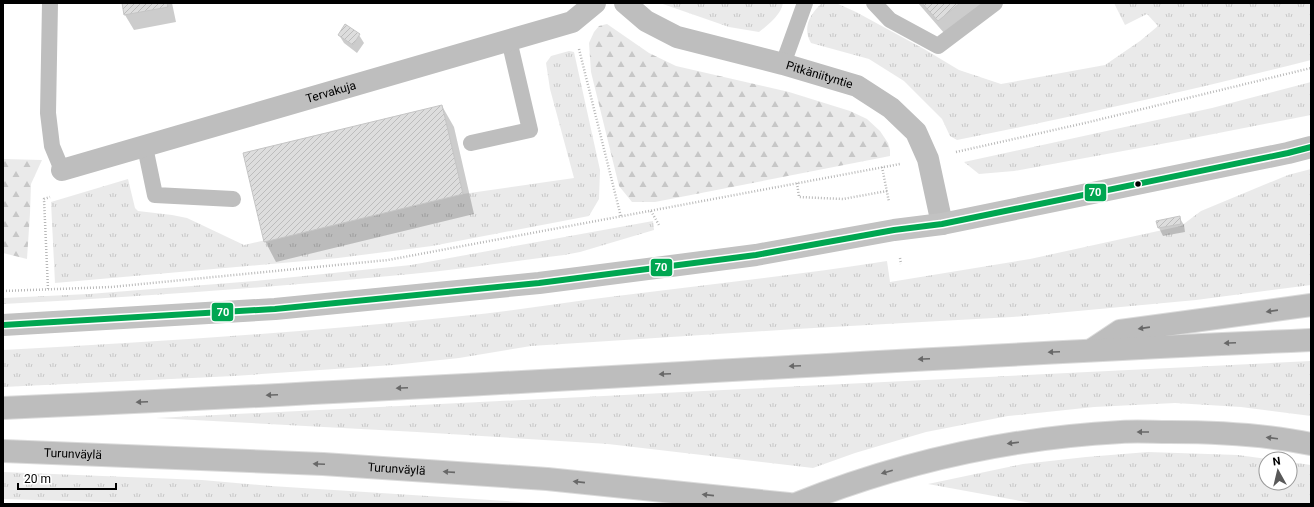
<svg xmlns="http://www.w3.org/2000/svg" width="1314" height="507" font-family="Roboto,sans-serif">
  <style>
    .grass { fill: url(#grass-tufts) }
    .forest { fill: url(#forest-firs) }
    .shadow { fill: #0003 }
    .building { fill: url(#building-hatch); stroke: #c5c5c5 }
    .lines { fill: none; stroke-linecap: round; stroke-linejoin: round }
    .motorway-casing { stroke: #dbdbdb; stroke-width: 24 }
    .path { stroke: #b8b8b8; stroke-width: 2.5; stroke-dasharray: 1 2; stroke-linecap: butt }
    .service { stroke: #bebebe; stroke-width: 16 }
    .minor { stroke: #bebebe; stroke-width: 22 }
    .secondary { stroke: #c2c2c2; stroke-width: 22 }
    .motorway { stroke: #bdbdbd; stroke-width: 22 }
    .bus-1-casing { stroke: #fff; stroke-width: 9 }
    .bus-1 { stroke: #00a651; stroke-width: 6 }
    .oneway { fill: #686868 }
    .bus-dot { fill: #000; stroke: #fff; stroke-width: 1.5 }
    .labels { text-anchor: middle; stroke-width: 3.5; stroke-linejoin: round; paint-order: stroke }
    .street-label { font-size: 12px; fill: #000; stroke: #fff }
    .line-badge { stroke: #fff; stroke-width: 1.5 }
    .badge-label { font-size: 11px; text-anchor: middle; font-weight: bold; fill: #fff }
  </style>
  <defs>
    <pattern id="grass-tufts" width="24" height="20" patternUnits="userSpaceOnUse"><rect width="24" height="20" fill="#eaeaea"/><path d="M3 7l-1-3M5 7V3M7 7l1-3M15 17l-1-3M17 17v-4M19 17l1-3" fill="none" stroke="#c7c7c7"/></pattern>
    <pattern id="forest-firs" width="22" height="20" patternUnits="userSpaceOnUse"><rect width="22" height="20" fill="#eaeaea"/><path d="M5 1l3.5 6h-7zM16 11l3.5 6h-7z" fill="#c7c7c7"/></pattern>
    <pattern id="building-hatch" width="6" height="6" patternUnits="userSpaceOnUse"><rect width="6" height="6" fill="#ddd"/><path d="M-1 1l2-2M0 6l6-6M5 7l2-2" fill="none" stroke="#bcbcbc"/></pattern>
  </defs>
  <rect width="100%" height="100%" fill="#fff"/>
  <path class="grass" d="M660,3H783C781,15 768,25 759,32L729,27Z
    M822,3H836L856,12L924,49L959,70L1001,84L1105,65L1140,41L1158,26L1147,14L1125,25L1114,3H1311V60C1194,90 1076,116 957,140L950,136L942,119L904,81L869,59L811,43C802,28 810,14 822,3Z
    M569,51L574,52L600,170L599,199L589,216L432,246L338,258L55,283L51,202L128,179L135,208L138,211L172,215L187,218L244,245L463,194L574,178L550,89L546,63L551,56Z
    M1311,82V115L1188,139L1014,171L979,174L964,162L1212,108Z
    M1311,169V285L1196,300L1012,317L796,329L531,346L459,358L393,365L234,376L3,387V350C156,342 309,332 462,316C514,311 565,302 617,296C707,285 797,275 887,261L890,282L1030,259L1181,226L1201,211L1288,175Z
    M653,221L654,230L580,252L564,255C513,261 462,269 411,274C275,287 139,297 3,304V298L89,294L255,281L411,265Z
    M1311,361V416L1241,407L1175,403L1094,407L1008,416L926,432L855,453L813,468L608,444L417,432L156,418Z
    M1148,452L1238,455L1267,459H1266V483H1290V462L1311,465V504H1037L928,484L1023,464L1086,457Z
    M3,472L202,480L271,486L552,504H170L3,499Z"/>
  <path class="forest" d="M607,24L649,53L676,66L789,92L850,111L867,119L880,131L888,143L890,150V156L655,202H632L619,186L591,72L589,43L594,32L599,26Z
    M3,159L42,160L31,184L30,213L27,259L3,253Z"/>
  <path class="shadow" d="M123,3H172L176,22L134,30L125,15Z
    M918,3H995L951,41Z
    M339,35H359L364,43L357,53L344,43Z
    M442,106L454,127L474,214L276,262L265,241Z
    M1179,217L1184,225L1185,232L1163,236L1159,228Z"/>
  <path class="building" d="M122,3H167L168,7L124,15Z
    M922,3H960L938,21Z
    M345,24L360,34L353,45L338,35Z
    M442,105L463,194L264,242L243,153Z
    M1180,216L1181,224L1158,228L1156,221Z"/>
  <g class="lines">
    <defs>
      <g id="motorway">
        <path d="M1093,349L1120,331L1311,305"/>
        <path d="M3,408C439,390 875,359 1311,340"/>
        <path id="s3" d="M3,451L323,464L547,479L789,504"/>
        <path d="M796,504C901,462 1008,438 1121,432C1137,431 1153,432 1169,432C1217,432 1264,434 1311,444"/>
      </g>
    </defs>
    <use href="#motorway" class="motorway-casing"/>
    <path class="path" d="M579,49L621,217
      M956,152L1085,123L1311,68
      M882,167L889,202
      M797,183L799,197L843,199L887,191
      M651,211L659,225
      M900,258L901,264
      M48,289L44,199L50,197
      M3,291L111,287L388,260L900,164"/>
    <path class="service" d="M50,3L48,113L52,146L62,170
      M874,3L890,20L938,46L995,3
      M783,64L805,3
      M471,143L530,130L509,40
      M145,147L155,195L233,199"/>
    <g class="minor">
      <path id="s1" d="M625,3L646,21L677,37L783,64L857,86L891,108L916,132L928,159L942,224"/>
      <path id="s2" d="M62,170L572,22L595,3"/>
    </g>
    <path class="secondary" d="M3,325L275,309L539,283L756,255L894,230L942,224L1288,153L1311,147"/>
    <use href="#motorway" class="motorway"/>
    <defs>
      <path id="bus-1" d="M3,325L275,309L539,283L756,255L894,230L942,224L1288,153L1311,147"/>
    </defs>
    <use href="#bus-1" class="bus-1-casing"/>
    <use href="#bus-1" class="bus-1"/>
  </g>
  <defs><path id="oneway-solid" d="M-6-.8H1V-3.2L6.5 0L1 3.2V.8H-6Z"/></defs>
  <g class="oneway">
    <use href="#oneway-solid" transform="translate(1272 311) rotate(172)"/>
    <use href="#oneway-solid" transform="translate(1144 328) rotate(172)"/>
    <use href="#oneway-solid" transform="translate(1230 343) rotate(177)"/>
    <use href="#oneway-solid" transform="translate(1054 352) rotate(177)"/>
    <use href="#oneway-solid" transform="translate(924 359) rotate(177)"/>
    <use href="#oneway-solid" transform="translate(795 366) rotate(177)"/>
    <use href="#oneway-solid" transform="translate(665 374) rotate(177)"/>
    <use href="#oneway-solid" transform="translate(402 388) rotate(177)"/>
    <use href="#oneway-solid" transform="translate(272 395) rotate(177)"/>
    <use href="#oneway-solid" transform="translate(142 402) rotate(177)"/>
    <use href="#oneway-solid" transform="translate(1143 432) rotate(-180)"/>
    <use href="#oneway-solid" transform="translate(1272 438) rotate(-173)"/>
    <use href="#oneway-solid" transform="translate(1013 443) rotate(173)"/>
    <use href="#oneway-solid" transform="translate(319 464) rotate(-177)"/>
    <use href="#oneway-solid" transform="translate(449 472) rotate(-176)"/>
    <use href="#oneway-solid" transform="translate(887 472) rotate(164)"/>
    <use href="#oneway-solid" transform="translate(579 482) rotate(-174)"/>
    <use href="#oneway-solid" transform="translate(708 495) rotate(-174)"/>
  </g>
  <circle class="bus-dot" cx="1138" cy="184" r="3.5"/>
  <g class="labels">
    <g class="street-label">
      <text dy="4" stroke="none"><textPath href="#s1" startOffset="210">Pitkäniityntie</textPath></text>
      <text dy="4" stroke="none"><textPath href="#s2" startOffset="280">Tervakuja</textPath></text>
      <text dy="4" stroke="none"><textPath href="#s3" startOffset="70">Turunväylä</textPath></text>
      <text dy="4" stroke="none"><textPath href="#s3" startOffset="394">Turunväylä</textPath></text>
    </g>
  </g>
  <g class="line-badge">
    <rect x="1084" y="183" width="23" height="19" rx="4" fill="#00a651"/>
    <rect x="650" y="258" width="23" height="19" rx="4" fill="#00a651"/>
    <rect x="211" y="302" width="23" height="20" rx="4" fill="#00a651"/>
  </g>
  <g class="badge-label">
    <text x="1095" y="196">70</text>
    <text x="661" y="271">70</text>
    <text x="223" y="316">70</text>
  </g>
  <rect width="1314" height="507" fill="none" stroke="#000000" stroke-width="8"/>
  <g transform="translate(1278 471) rotate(352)"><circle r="19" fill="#ffffff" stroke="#999999"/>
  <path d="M0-3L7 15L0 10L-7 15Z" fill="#595959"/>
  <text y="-6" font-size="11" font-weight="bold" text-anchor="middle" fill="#000000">N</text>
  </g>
  <path d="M18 483v6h98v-6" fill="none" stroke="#000000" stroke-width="2"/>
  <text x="24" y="483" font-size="12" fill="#000000" stroke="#ffffff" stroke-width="3" paint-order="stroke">20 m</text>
</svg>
